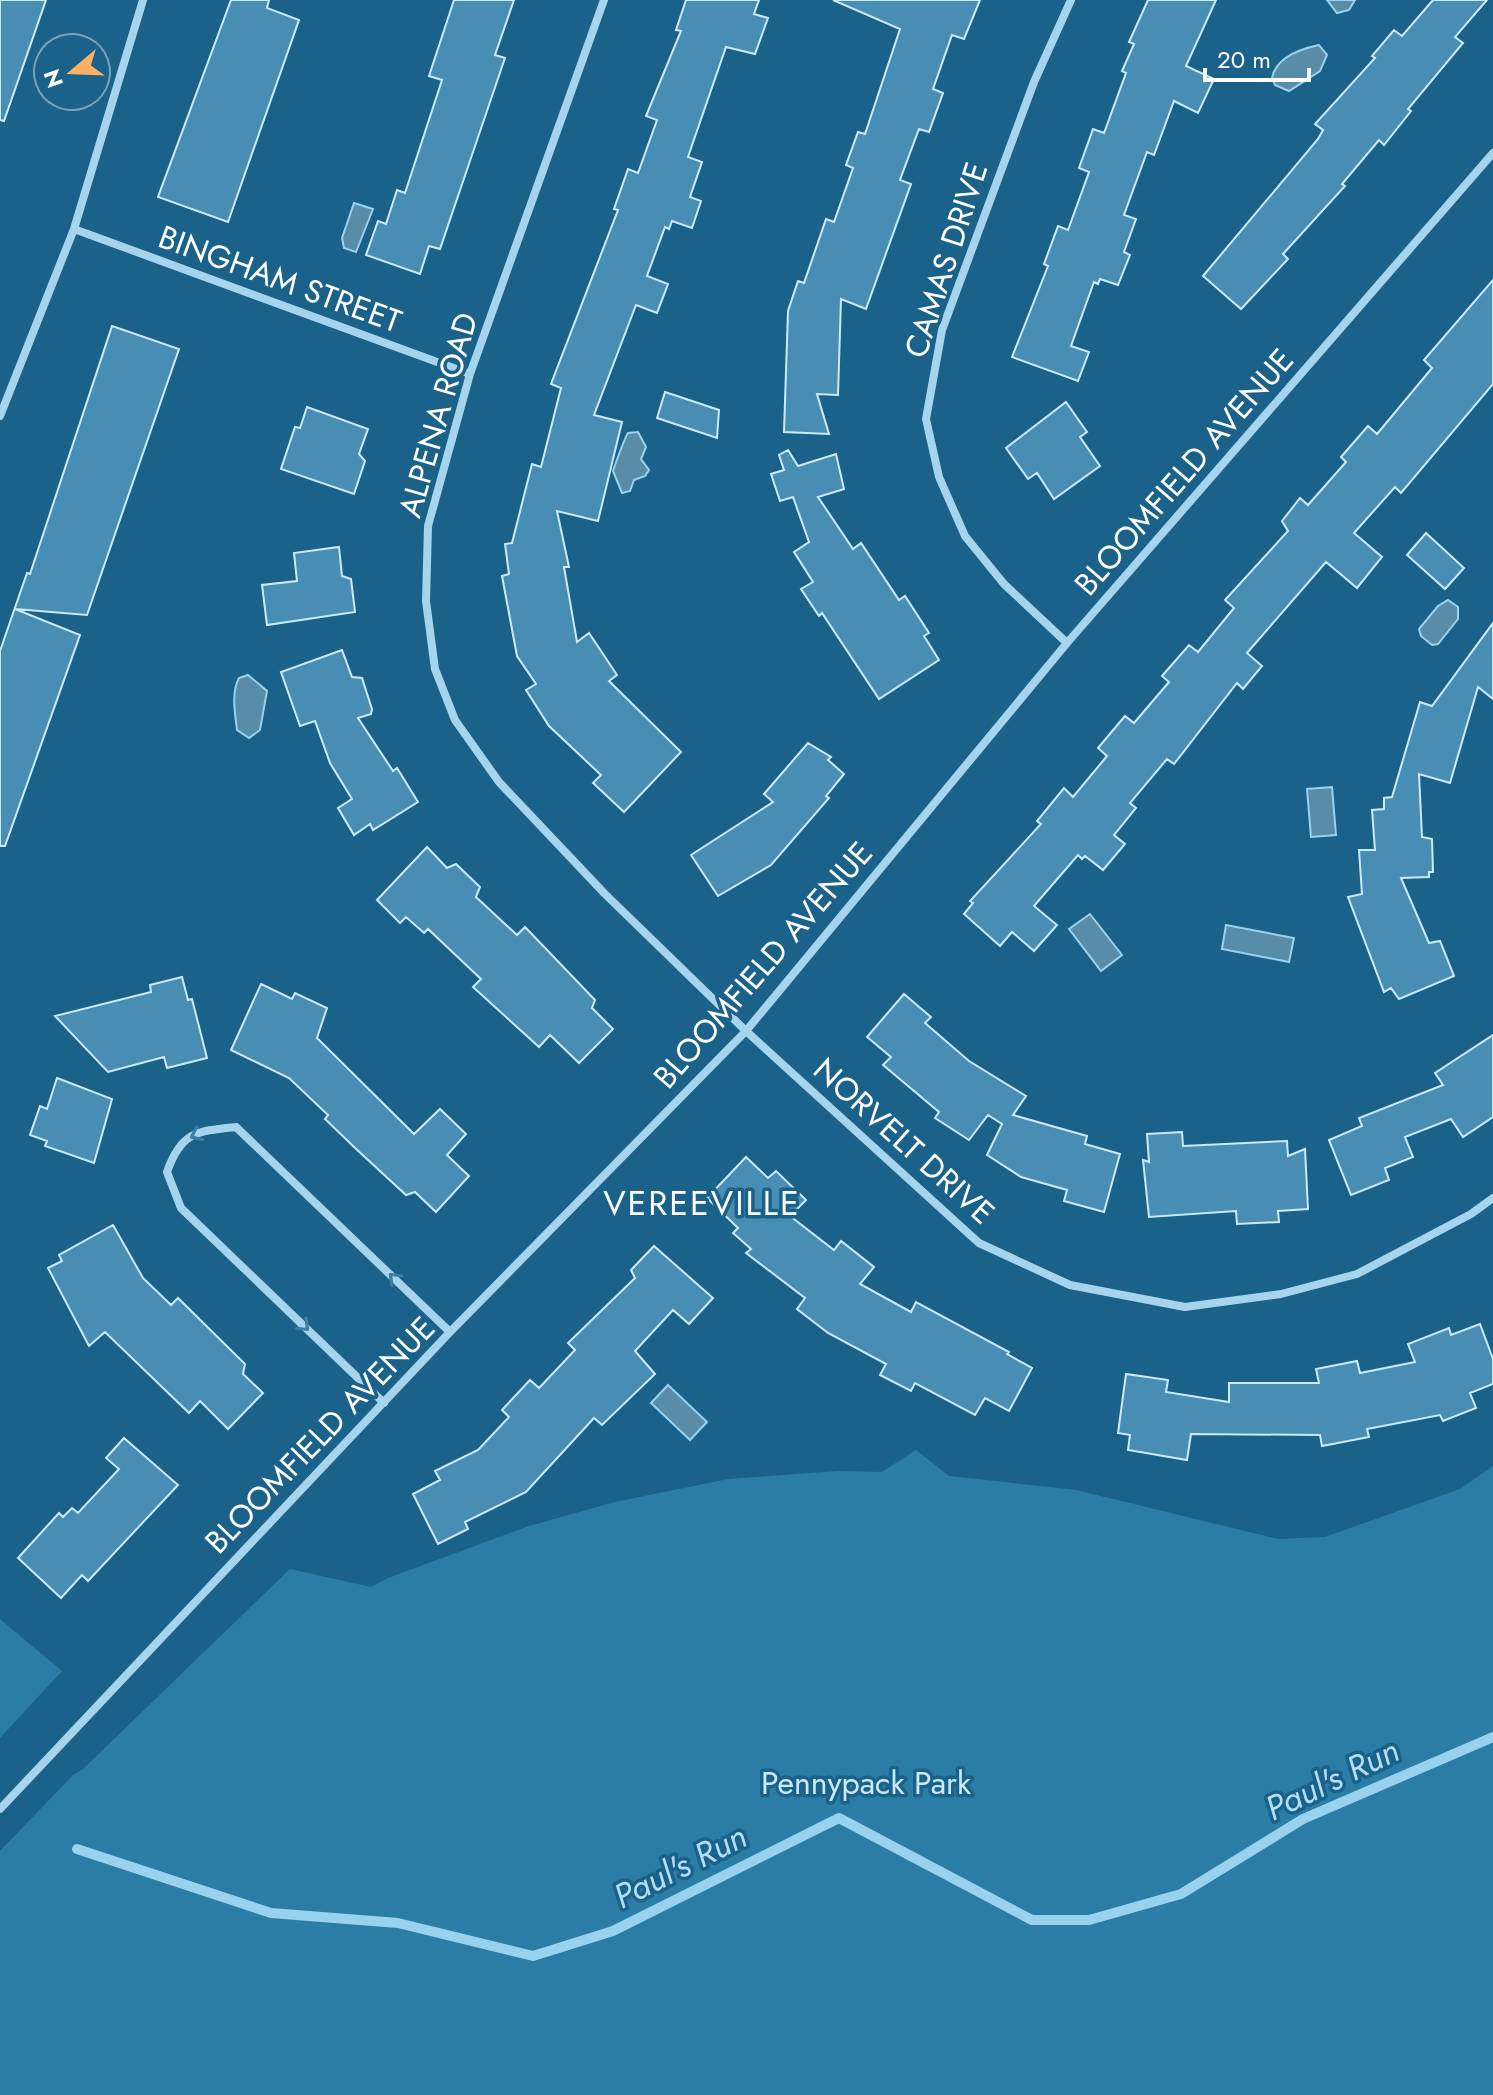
<svg xmlns="http://www.w3.org/2000/svg" width="1493" height="2095" font-family="Jost,sans-serif">
  <style>
    .green { fill: #2b7da6 }
    .water { fill: #598ca7; stroke: #98d2ef; stroke-width: 2 }
    .lines { fill: none; stroke-linecap: round; stroke-linejoin: round }
    .stream { stroke: #98d2ef; stroke-width: 10 }
    .building { fill: #488eb4; stroke: #cbeaf9; stroke-width: 2 }
    .minor { stroke: #a6d4ed; stroke-width: 8 }
    .oneway { stroke: #3e7ea3 }
    .labels { text-anchor: middle; stroke-width: 7; stroke-linejoin: round; paint-order: stroke }
    .street-label { font-size: 32px; fill: #fff; stroke: #1b628a }
    .park-label { font-size: 32px; fill: #cbeaf9; stroke: #1b628a }
    .neighbourhood-label { font-size: 34px; letter-spacing: 2px; fill: #fff; stroke: #1b628a }
    .water-label { font-size: 34px; font-style: italic; fill: #b1def4; stroke: #1b628a }
  </style>
  <rect width="100%" height="100%" fill="#1b628a"/>
  <path class="green" d="M916,1450L949,1476L1076,1490L1278,1539L1325,1537L1460,1489L1493,1466V2095H0V1851L73,1775L83,1769L290,1569L371,1587L388,1578L529,1526L615,1502L728,1479L838,1471L882,1472Z
    M0,1619L62,1671L0,1738Z"/>
  <path class="water" d="M1327,0H1355L1349,10L1337,13Z
    M1319,45L1327,55L1320,71L1289,91L1275,85L1272,78C1276,57 1300,49 1319,45Z
    M354,203L373,209L356,252L344,248L342,238Z
    M638,432L646,447L641,459L649,470L645,476L634,480L630,491L622,493L613,471C615,465 625,437 628,433Z
    M1448,600L1458,607V619L1438,644L1432,645L1421,636L1419,629L1438,606Z
    M248,675L267,691L260,730L249,738L237,730C235,713 231,693 239,678Z
    M1332,787L1336,835L1311,837L1307,789Z
    M1090,914L1122,955L1101,971L1069,929Z
    M1226,925L1294,938L1289,962L1222,949Z
    M668,1385L707,1422L690,1440L651,1403Z"/>
  <g class="lines">
    <path class="stream" d="M77,1849L271,1913L398,1923L533,1956L613,1931L839,1818L1032,1920H1089L1181,1894L1303,1819L1493,1737"/>
  </g>
  <path class="building" d="M0,0H46L4,121L0,120Z
    M231,0H269L267,8L299,20L228,222L158,197Z
    M454,0H514L495,55L505,58L440,249L429,246L420,274L366,255L378,221L386,224L397,190L405,193L442,80L429,76Z
    M686,0H759L754,14L768,18L755,54L726,47L688,157L702,162L690,197L701,201L692,228L672,221L669,229L665,227L647,276L668,284L657,313L636,305L594,415L622,422L598,521L557,511L569,567H564L577,642L589,633L617,675L609,681L681,752L624,812L593,783L601,775L549,726L526,690L536,684L517,656L502,576L509,574L505,544L512,543L532,464L541,467L561,388L551,384L618,210L614,209L628,169L638,173L657,120L646,116L681,31L676,30Z
    M833,0H980L964,39L952,35L933,89L943,93L929,132L919,129L900,180L911,184L866,309L841,299L838,395L817,394L829,434L784,432L788,311L798,281L804,283L826,219L834,222L853,168L846,165L858,132L865,134L900,29Z
    M1148,0H1216L1186,66L1214,79L1198,113L1174,101L1154,155L1147,152L1124,215L1136,219L1124,252L1130,255L1118,285L1100,279L1098,284L1094,282L1071,346L1089,352L1078,381L1012,357L1048,266L1044,264L1058,226L1068,230L1089,172L1079,168L1093,129L1104,133L1126,73L1122,71L1134,44L1129,42Z
    M1433,0H1487L1455,37L1463,43L1408,109L1411,111L1384,145L1379,140L1342,184L1345,186L1283,254L1288,259L1241,309L1203,276L1318,139L1323,130L1315,124L1375,58L1372,56L1394,30L1402,36Z
    M1493,280V384L1401,493L1395,487L1354,533L1382,557L1357,588L1326,562L1247,653L1262,666L1243,689L1237,683L1174,764L1167,759L1130,803L1136,808L1114,835L1125,844L1103,870L1085,856L1082,859L1078,855L1034,906L1057,925L1034,951L1012,932L1000,946L964,914L973,903L970,901L1041,824L1037,821L1064,788L1073,797L1107,756L1098,748L1125,716L1134,723L1169,682L1162,676L1189,645L1198,652L1234,608L1225,600L1288,531L1282,521L1300,498L1308,505L1346,462L1341,457L1368,426L1377,434L1432,368L1424,360Z
    M112,326L179,349L87,615L15,609L80,635L5,846H0V651L27,573L30,574Z
    M665,392L719,410L717,438L657,418Z
    M1066,402L1087,432L1080,437L1100,466L1054,499L1037,473L1028,479L1006,448Z
    M307,407L368,429L359,454L365,461L354,494L281,469L295,427L300,428Z
    M788,450L798,466L836,454L844,489L818,497L853,549L861,543L899,600L905,596L929,633L924,636L939,660L879,699L822,613L819,616L801,589L813,582L794,552L809,542L793,497L780,501L771,474L784,470L779,455Z
    M1426,533L1464,568L1445,589L1407,555Z
    M339,547L342,576L351,579L355,612L267,625L262,585L297,581L294,553Z
    M1493,623V699L1478,687L1450,783L1419,774L1422,837L1432,839L1433,872H1429V877L1401,878L1429,943L1440,941L1454,976L1399,999L1391,988L1384,992L1348,897L1362,894L1359,850H1375L1372,810L1384,809V798L1392,797L1420,702L1432,706Z
    M342,650L352,677L362,678L372,709L371,714L358,718L393,771L397,768L418,802L373,830L370,824L354,835L338,808L352,799L330,763L315,721L300,726L281,672Z
    M808,743L831,757L828,760L844,774L826,796L829,798L771,865L718,896L691,855L773,802L764,794Z
    M427,847L447,868L456,864L480,887L476,897L517,935L525,927L595,1000L592,1008L613,1029L579,1063L550,1035L539,1047L473,987L481,979L428,929L424,933L406,917L400,923L377,900Z
    M182,977L188,1000L192,999L207,1058L167,1068L164,1057L108,1072L55,1016L151,992L150,985Z
    M261,984L292,999L295,993L327,1008L317,1038L414,1134L440,1109L466,1134L447,1155L469,1176L436,1212L415,1192L406,1195L354,1147L325,1119L328,1115L289,1078L231,1050Z
    M904,994L931,1017L925,1023L969,1061L1026,1096L1013,1115L1087,1136L1085,1144L1120,1154L1104,1212L1064,1201L1067,1190L1021,1177L987,1155L1002,1124L988,1115L969,1140L935,1118L939,1112L883,1065L891,1057L867,1037Z
    M1493,1035V1117L1463,1137L1451,1119L1405,1137L1413,1157L1385,1168L1389,1180L1351,1195L1329,1140L1362,1126L1359,1118L1443,1085L1435,1073Z
    M57,1078L112,1099L94,1163L45,1146L47,1141L30,1135L40,1106L47,1109Z
    M1182,1132L1183,1146L1287,1141L1288,1156L1305,1149L1308,1209L1278,1211L1279,1222L1237,1224L1236,1211L1149,1217L1143,1160L1149,1162L1147,1134Z
    M746,1157L768,1178L776,1171L806,1200L790,1216L834,1250L841,1241L874,1267L860,1284L911,1312L916,1302L1009,1352L1007,1354L1032,1368L1009,1411L985,1398L975,1415L915,1383L911,1391L880,1375L886,1364L828,1333L797,1309L805,1298L746,1253L751,1249L733,1233L738,1228L707,1198Z
    M113,1225L143,1278L171,1305L178,1298L245,1364L243,1374L263,1393L228,1429L200,1401L189,1413L105,1332L89,1346L48,1268L62,1261L59,1255Z
    M654,1246L713,1298L689,1324L673,1310L635,1351L655,1374L602,1425L594,1418L526,1492L465,1522L468,1529L438,1544L413,1494L440,1480L435,1471L478,1450L509,1417L502,1410L530,1380L539,1388L575,1350L568,1343L635,1278L631,1270Z
    M1480,1324L1493,1359V1384L1470,1393L1476,1408L1443,1421L1440,1415L1367,1429L1369,1437L1322,1446L1320,1435L1191,1434L1187,1460L1128,1450L1130,1435L1118,1433L1126,1374L1168,1380L1166,1392L1229,1402V1383H1319L1316,1369L1357,1361L1360,1373L1415,1362L1408,1344L1449,1328L1451,1335Z
    M124,1438L178,1485L88,1581L82,1575L61,1598L18,1558L59,1513L63,1517L72,1508L78,1513L119,1469L106,1458Z"/>
  <g class="lines">
    <path class="minor" d="M604,0L470,374L428,526L426,601L435,669L455,720L499,782L605,894L746,1031L979,1243L1070,1285L1185,1307L1281,1294L1357,1274L1471,1214L1493,1198
      M74,229L470,374
      M0,416L74,229L143,0
      M1067,643L1004,584L965,536L939,477L926,419L942,330L1034,82L1071,0
      M384,1403L181,1208L167,1172C181,1132 196,1131 236,1127L450,1332
      M0,1809L450,1332L746,1031L1067,643L1493,153"/>
  </g>
  <defs><path id="oneway-chevron" d="M-2-3.5L2.5 0L-2 3.5" fill="none" stroke-width="1.6" stroke-linecap="round" stroke-linejoin="round" transform="scale(2)"/></defs>
  <g class="oneway">
    <use href="#oneway-chevron" transform="translate(196 1135) rotate(155)"/>
    <use href="#oneway-chevron" transform="translate(394 1278) rotate(-136)"/>
    <use href="#oneway-chevron" transform="translate(304 1326) rotate(44)"/>
  </g>
  <g class="labels">
    <g class="street-label">
      <text transform="translate(946 260) rotate(-72)" y="11">CAMAS DRIVE</text>
      <text transform="translate(280 279) rotate(20)" y="11">BINGHAM STREET</text>
      <text transform="translate(438 415) rotate(-74)" y="11">ALPENA ROAD</text>
      <text transform="translate(1184 472) rotate(-49)" y="11">BLOOMFIELD AVENUE</text>
      <text transform="translate(763 965) rotate(-49)" y="11">BLOOMFIELD AVENUE</text>
      <text transform="translate(904 1141) rotate(42)" y="11">NORVELT DRIVE</text>
      <text transform="translate(320 1435) rotate(-46)" y="11">BLOOMFIELD AVENUE</text>
    </g>
    <g class="park-label">
      <text x="866" y="1794">Pennypack Park</text>
    </g>
    <g class="neighbourhood-label">
      <text x="702" y="1215">VEREEVILLE</text>
    </g>
    <g class="water-label">
      <text transform="translate(1332 1779) rotate(-26)" y="12">Paul's Run</text>
      <text transform="translate(680 1866) rotate(-27)" y="12">Paul's Run</text>
    </g>
  </g>
  <g transform="translate(72 72) rotate(251)"><circle r="38" fill="#1b628a" stroke="#76a1b9" stroke-width="2"/>
  <path d="M0-6L14 30L0 20L-14 30Z" fill="#feb162"/>
  <text y="-12" font-size="22" font-weight="bold" text-anchor="middle" fill="#ffffff">N</text>
  </g>
  <path d="M1205 68v12h104v-12" fill="none" stroke="#ffffff" stroke-width="4"/>
  <text x="1217" y="68" font-size="24" fill="#ffffff" stroke="#1b628a" stroke-width="6" paint-order="stroke">20 m</text>
</svg>
